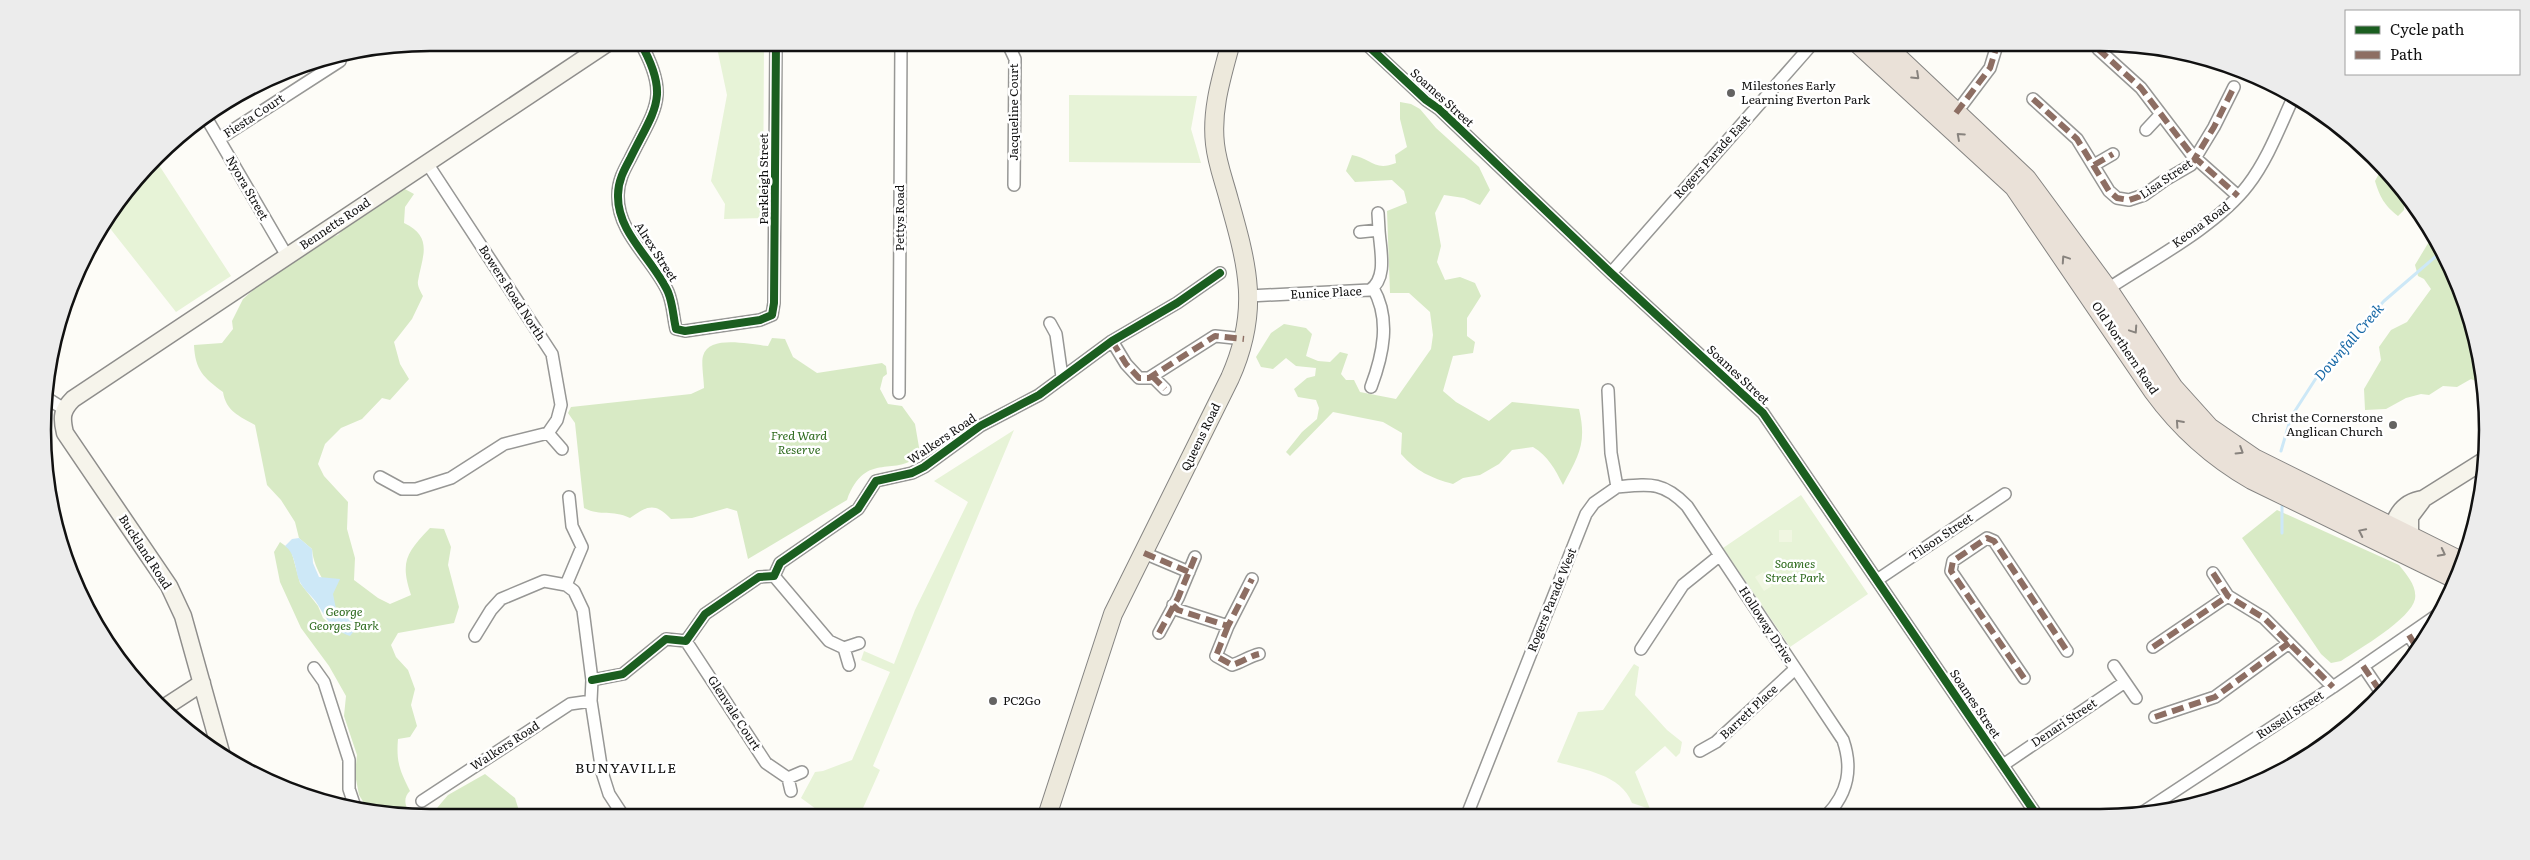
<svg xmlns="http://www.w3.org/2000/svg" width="2530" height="860" font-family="Literata,serif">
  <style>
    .green { fill: #e7f3d7 }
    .forest { fill: #d8eac5 }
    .pitch { fill: #f0f6e1 }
    .water { fill: #cde8f7 }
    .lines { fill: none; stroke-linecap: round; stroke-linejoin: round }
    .stream { stroke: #cde8f7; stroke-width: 3 }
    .street-casing { stroke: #979795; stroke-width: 14 }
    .secondary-casing { stroke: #8e8d8b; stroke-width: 19 }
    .primary-casing { stroke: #858482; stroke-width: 20 }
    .highway-casing { stroke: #858482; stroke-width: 22 }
    .street { stroke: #fffffe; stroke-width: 11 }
    .secondary { stroke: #f6f4eb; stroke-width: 16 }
    .primary { stroke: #ede9dc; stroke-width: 18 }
    .highway { stroke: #eae1d8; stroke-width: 20 }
    .quiet { stroke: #8d6e63; stroke-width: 6; stroke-dasharray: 12 6; stroke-linecap: butt }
    .cycleway-casing { stroke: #fff; stroke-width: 11 }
    .cycleway { stroke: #1b5e20; stroke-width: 8 }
    .oneway { stroke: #88837e }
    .poi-dot { fill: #646362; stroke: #fff; stroke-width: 2 }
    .labels { text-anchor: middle; stroke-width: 5; stroke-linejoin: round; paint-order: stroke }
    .poi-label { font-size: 12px; fill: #111; stroke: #fff; text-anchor: start }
    .street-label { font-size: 12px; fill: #111; stroke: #fff }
    .park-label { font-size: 12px; font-style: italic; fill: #2f6b1f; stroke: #fff }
    .water-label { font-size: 14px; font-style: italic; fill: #1768a6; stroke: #fff }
    .neighbourhood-label { font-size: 14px; letter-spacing: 1px; fill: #111; stroke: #fff }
    .rim { fill: none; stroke: #111; stroke-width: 2.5 }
  </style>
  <rect width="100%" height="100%" fill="#fdfcf7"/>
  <path class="green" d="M716,43H764L763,218L724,219L725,204L711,181L727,95Z
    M1069,95L1197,96L1191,129L1201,163L1069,162Z
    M155,159L231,276L176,312L105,222L123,194Z
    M1014,430L873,766L880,770L859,817H827L801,798L815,772L823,771L852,760L890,672L861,660L864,651L894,664L915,610L968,502L934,481Z
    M1801,495L1868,594L1790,647L1723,548Z
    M1634,664L1639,667L1635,695L1667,730L1682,742L1680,753L1676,757L1665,746L1635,772L1650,809L1632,803C1621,774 1584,770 1557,762L1578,712L1603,710Z"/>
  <path class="forest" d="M1400,102L1411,104L1420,109L1436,128L1479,167L1490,190L1480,205L1464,198L1444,195L1435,213L1441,246L1437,262L1445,280L1460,277L1475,283L1481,296L1467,318V336L1475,342L1473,353L1453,356L1443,391L1456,402L1489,421L1512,402L1579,409C1587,443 1579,455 1563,485C1555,469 1548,456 1533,447L1512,450L1499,464L1480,475L1463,478L1453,484C1431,478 1416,471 1401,454L1402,433L1383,422L1333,412L1290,456L1286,452L1302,432L1317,419L1319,408L1316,400L1298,397L1294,389L1307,378L1315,376L1316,368L1296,366L1286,358L1273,369L1261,367L1256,357L1271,333L1284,324L1306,328L1312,334L1306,356L1318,361L1330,362L1340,352L1348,354L1341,374L1346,380H1354L1360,392L1396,399L1431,349L1433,335L1430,312L1409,293H1390L1387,211L1407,203L1404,191L1392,180L1355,182L1346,171L1352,155C1371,158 1374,172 1396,163L1395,155L1407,147L1400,119Z
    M2383,166L2401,188L2399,195L2404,200V210L2398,216C2384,205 2380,197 2375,181Z
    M403,188L414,194L405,207L404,223C434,237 422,257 418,281C417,286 421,292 423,296L412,319L394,342L400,364L409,379L390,400L382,398L362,419L341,428L325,444L318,464L324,476L348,502L347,529L355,558L354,580L378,598L390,604L411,595C400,562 406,553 430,528L444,529L451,547L448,565L459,607L454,623L398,633L391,645L396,657L408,670L415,689L411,705L417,726L410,737L398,739C396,762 400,771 410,791C402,798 405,810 414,816L369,811L359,795L355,774L357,755L344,716L346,696L329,666L301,628L280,582L274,552L280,542L291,550L300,583L318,606L323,618L338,631L355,619L336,609C331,587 314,573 312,549L299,538L295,522L281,500L267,485L255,425C239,416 226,411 223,392C204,378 195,370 194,345L222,343L233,329L232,321L243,299L268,277L326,239L338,235L347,225Z
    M2433,235L2458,282L2480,355L2485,404L2482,401L2478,382L2471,379L2457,387L2443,386L2429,395L2421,394L2406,398L2386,409L2365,410L2364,389L2381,360L2379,347L2391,330L2407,322L2431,289L2424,279L2418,276L2415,265Z
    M772,338L785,339L793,357L817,373L882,363L886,366L887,374L883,377L880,389L888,404L902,406L915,424L920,453C897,480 866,448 847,500L748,559L737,511L727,508L692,518L671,519C655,502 647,506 630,518C611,509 602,517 584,508L575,423L568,413L571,407L691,394L704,388C704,380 701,363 703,356C709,334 751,345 768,346Z
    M2277,510L2399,565C2407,575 2417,586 2415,599C2411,619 2359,649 2341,661L2331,663L2321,654L2242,538Z
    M485,774L515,798L521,817H441L437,808L448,795Z"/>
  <path class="pitch" d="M1779,530H1792V542H1779Z
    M1763,572L1772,586L1764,591L1755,577Z"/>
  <path class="water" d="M299,538L312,549L313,563L319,577L340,579L333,594L336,609L355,619L359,625L350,636C331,629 328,621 318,605C313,596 303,590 299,580C295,568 295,553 285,546L292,539Z"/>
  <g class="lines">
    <path class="stream" d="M2281,451L2291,417L2320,372L2384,301L2442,251
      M2282,533V506"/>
    <defs>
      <path id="street" d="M640,42C671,97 655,108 630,159C624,170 618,181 618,195C617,233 653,259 668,292C673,304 673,316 676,329L685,331L760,320L772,315L774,303L776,42
        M1007,42L1015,59L1014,185
        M1364,42L1426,100L1439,109L1611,273L1763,413L2036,814
        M2098,49L2141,88L2192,155L2238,196
        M2033,99L2077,139L2109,191L2117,198L2129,200L2144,195L2165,180L2191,165L2214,127L2234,87
        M1956,113L1990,68L1998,42
        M207,119L287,256
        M2146,130L2160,115
        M219,139L340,61
        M2094,165L2113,154
        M1360,232L1379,230L1378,213
        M1611,273L1814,42
        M2103,292C2148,262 2216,227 2248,185C2268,159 2280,126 2294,96
        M1249,296L1370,290C1388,278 1380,249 1379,230
        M1050,323L1056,334L1062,377
        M1112,341L1126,364L1139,378H1149L1215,336L1244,339
        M1152,376L1165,389
        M1371,387C1383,355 1391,319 1373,288
        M899,393L901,42
        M45,397L64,409
        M548,433L562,449
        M380,477L402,489H416L451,478L504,444L548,433L557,420L561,405L552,354L427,163
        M1617,487C1649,484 1663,481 1687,506L1843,740C1853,769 1848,793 1827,815
        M1144,553L1189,572
        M2213,573L2228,596L2264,618L2333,687
        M774,576L829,641L844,648
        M1877,580L2005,494
        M566,585L582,547L572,526L569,497
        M1173,605L1178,610L1228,626L1252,579
        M1228,626L1216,656L1232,665C1242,662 1250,656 1259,654
        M1159,633L1178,598L1195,557
        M2409,635L2417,648
        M475,636L491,610L501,599L544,581L566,585L574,591L583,610L592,680L591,701L602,772L609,794L624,817
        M686,641L766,763L788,778
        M2153,647L2228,596
        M1641,649L1683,585L1719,556
        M849,665L844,648L859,643
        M2114,666L2136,698
        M2363,666L2382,694
        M314,668L324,682L349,760V789L356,810
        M2024,678L1951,571L1953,561L1987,538L1994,541L2067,651
        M592,680L623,674L666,639L686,641L705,614L759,577L774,576L780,563L858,509L876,481L912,473L924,467L980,426L1039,395L1112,341L1177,303L1220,273
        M2155,717L2215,697L2289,643
        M1700,751L1716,742L1794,670
        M2003,765L2125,682
        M791,791L788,778L802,772
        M422,801L570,704L591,701
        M2140,814L2333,687L2440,613
        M1467,815L1586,514L1594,503L1617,487L1611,453L1608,390"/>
      <path id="secondary" d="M2410,536V517L2422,501
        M2397,540C2388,520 2403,502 2423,499L2485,460
        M162,709L202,683
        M222,756L183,616L169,586L65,433C61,417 62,410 73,399L609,42"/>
      <path id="primary" d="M1047,816L1113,614L1230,378C1260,311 1248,267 1229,200C1224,181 1217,163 1215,144C1211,109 1222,76 1231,42"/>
      <path id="highway" d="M1857,42L2015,187L2154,391C2181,428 2212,456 2252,479L2453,577
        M1881,42L2026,179L2107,289L2173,388L2209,428L2254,459L2459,561"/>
    </defs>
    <use href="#street" class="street-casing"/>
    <use href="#secondary" class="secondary-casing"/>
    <use href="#primary" class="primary-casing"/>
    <use href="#highway" class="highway-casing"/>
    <use href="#street" class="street"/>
    <use href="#secondary" class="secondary"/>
    <use href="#primary" class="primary"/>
    <use href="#highway" class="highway"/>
    <path class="quiet" d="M2098,49L2141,88L2192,155L2238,196
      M2033,99L2077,139L2109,191L2117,198L2129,200L2144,195L2165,180L2191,165L2214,127L2234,87
      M1956,113L1990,68L1998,42
      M2094,165L2113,154
      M1112,341L1126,364L1139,378H1149L1215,336L1244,339
      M1152,376L1165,389
      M1144,553L1189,572
      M2213,573L2228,596L2264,618L2333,687
      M1173,605L1178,610L1228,626L1252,579
      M1228,626L1216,656L1232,665C1242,662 1250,656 1259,654
      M1159,633L1178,598L1195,557
      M2409,635L2417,648
      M2153,647L2228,596
      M2363,666L2382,694
      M2024,678L1951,571L1953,561L1987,538L1994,541L2067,651
      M2155,717L2215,697L2289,643"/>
    <defs>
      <path id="cycleway" d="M640,42C671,97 655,108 630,159C624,170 618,181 618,195C617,233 653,259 668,292C673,304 673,316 676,329L685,331L760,320L772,315L774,303L776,42
        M1364,42L1426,100L1439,109L1611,273L1763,413L2036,814
        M592,680L623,674L666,639L686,641L705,614L759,577L774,576L780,563L858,509L876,481L912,473L924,467L980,426L1039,395L1112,341L1177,303L1220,273"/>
    </defs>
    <use href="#cycleway" class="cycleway-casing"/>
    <use href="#cycleway" class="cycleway"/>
  </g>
  <defs><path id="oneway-chevron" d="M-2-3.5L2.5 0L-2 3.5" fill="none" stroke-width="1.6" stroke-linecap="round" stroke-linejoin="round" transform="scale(1.25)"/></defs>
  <g class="oneway">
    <use href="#oneway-chevron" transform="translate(1916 76) rotate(43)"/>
    <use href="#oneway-chevron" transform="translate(1960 136) rotate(-138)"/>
    <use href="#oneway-chevron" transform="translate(2065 259) rotate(-124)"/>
    <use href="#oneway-chevron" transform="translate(2134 330) rotate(56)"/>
    <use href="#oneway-chevron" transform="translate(2179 423) rotate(-132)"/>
    <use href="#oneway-chevron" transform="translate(2240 451) rotate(32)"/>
    <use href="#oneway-chevron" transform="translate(2362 532) rotate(-154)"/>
    <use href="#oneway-chevron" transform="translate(2442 553) rotate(27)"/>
  </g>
  <g class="poi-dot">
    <circle cx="1731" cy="93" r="5"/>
    <circle cx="2393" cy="425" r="5"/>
    <circle cx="993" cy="701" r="5"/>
  </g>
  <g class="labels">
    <g class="poi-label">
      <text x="1741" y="90">Milestones Early<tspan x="1741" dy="14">Learning Everton Park</tspan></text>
      <text x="2383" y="422" text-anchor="end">Christ the Cornerstone<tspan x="2383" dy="14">Anglican Church</tspan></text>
      <text x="1003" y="705">PC2Go</text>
    </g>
    <g class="street-label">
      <text transform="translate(1442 98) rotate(42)" y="4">Soames Street</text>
      <text transform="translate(1014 112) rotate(-90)" y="4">Jacqueline Court</text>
      <text transform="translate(254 116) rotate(-33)" y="4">Fiesta Court</text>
      <text transform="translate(1712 157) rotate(-48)" y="4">Rogers Parade East</text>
      <text transform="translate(764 179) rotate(-90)" y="4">Parkleigh Street</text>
      <text transform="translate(2166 179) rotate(-34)" y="4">Lisa Street</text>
      <text transform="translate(247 188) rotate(60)" y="4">Nyora Street</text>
      <text transform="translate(900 218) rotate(-90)" y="4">Pettys Road</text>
      <text transform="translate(335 224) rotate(-34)" y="4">Bennetts Road</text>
      <text transform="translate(2201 225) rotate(-36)" y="4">Keona Road</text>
      <text transform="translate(656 252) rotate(57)" y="4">Alrex Street</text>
      <text transform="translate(512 293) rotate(57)" y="4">Bowers Road North</text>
      <text transform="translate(1326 293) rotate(-3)" y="4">Eunice Place</text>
      <text transform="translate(2125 348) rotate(56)" y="4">Old Northern Road</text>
      <text transform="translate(1738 375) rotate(43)" y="4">Soames Street</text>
      <text transform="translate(1201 437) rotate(-64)" y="4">Queens Road</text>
      <text transform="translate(942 439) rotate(-34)" y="4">Walkers Road</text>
      <text transform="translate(1941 537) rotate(-34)" y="4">Tilson Street</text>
      <text transform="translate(145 552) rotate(57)" y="4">Buckland Road</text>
      <text transform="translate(1552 600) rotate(-68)" y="4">Rogers Parade West</text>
      <text transform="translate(1766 625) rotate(57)" y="4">Holloway Drive</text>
      <text transform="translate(1975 704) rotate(56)" y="4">Soames Street</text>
      <text transform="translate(1749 712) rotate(-43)" y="4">Barrett Place</text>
      <text transform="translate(734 713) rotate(57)" y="4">Glenvale Court</text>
      <text transform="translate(2290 715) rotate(-33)" y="4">Russell Street</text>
      <text transform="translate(2064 723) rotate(-34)" y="4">Denari Street</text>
      <text transform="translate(505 746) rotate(-33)" y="4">Walkers Road</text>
    </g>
    <g class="park-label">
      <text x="799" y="440">Fred Ward<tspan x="799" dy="14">Reserve</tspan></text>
      <text x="1795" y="568">Soames<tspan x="1795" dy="14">Street Park</tspan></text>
      <text x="344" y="616">George<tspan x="344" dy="14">Georges Park</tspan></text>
    </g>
    <g class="water-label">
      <text transform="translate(2349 342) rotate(-49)" y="5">Downfall Creek</text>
    </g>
    <g class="neighbourhood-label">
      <text x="626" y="773">BUNYAVILLE</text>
    </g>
  </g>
  <path d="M0 0H2530V860H0ZM430 51H2100A379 379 0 0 1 2479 430V430A379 379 0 0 1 2100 809H430A379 379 0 0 1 51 430V430A379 379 0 0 1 430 51Z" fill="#ececec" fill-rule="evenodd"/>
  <path class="rim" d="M430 51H2100A379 379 0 0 1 2479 430V430A379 379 0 0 1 2100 809H430A379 379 0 0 1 51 430V430A379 379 0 0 1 430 51Z"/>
  <rect x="2345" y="10" width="175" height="65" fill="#ffffff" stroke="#a0a0a0"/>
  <rect x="2355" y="26" width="25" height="8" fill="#1b5e20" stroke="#a0a0a0"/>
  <text x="2390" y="35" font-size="15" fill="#111111">Cycle path</text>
  <rect x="2355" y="51" width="25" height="8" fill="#8d6e63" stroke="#a0a0a0"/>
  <text x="2390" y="60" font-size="15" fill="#111111">Path</text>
</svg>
